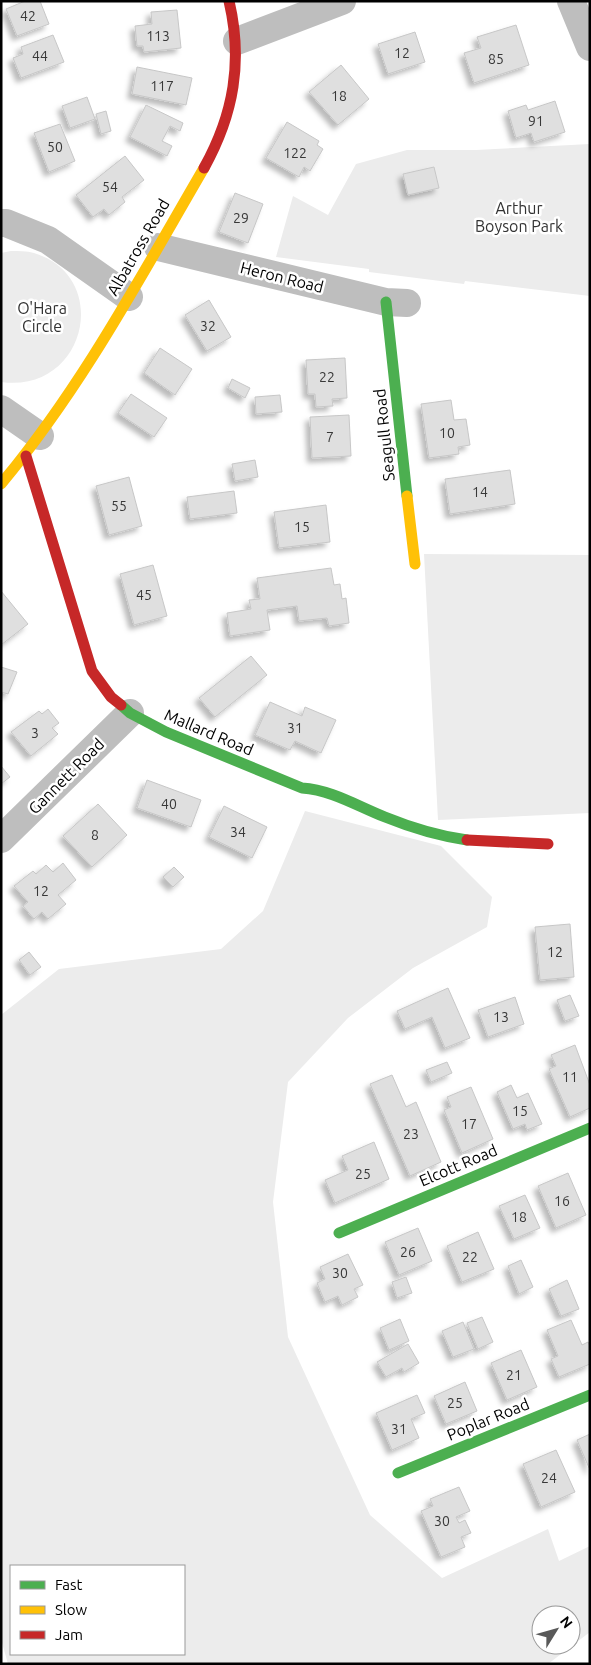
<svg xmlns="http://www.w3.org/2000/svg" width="591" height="1665" font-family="Ubuntu,sans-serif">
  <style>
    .green { fill: #ececec; fill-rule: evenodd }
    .building { fill: #dfdfdf; stroke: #c7c7c7; filter: url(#shadow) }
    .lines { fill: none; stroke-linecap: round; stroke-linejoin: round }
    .street { stroke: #bebebe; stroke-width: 28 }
    .fast { stroke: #4caf50; stroke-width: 11 }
    .slow { stroke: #ffc107; stroke-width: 11 }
    .jam { stroke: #c62828; stroke-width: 11 }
    .labels { text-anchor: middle; stroke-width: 5; stroke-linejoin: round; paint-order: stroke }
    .number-label { font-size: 14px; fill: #383838 }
    .park-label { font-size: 16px; fill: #333; stroke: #fff }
    .street-label { font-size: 16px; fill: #000; stroke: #fff }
  </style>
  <defs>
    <filter id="shadow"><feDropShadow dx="-4.5" dy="4.5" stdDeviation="2.5" flood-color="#0004"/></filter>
  </defs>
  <rect width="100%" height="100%" fill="#fff"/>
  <path class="green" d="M590,144V296L465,281L464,284L369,272V269L276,257L293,196L328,215L356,164L407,150H476Z
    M11,251C18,251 27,251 34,253C113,277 86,394 1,382V253Z
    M424,554L590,555V813L438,820Z
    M305,811L441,846L492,897L487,927L413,968L348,1018L288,1082L273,1202L288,1337L370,1515L442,1578L548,1529L559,1561L590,1546V1632L548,1664H8L1,1639V1015L59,969L221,949L263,911ZM11,1566H184V1654H11ZM541,1615H571V1645H541Z"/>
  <path class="building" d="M25,1H40L49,24L17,36L6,9Z
    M177,10L181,48L144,52L143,46H137L135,26L152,24L151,12Z
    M516,25L529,65L474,83L464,53L481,48L477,37Z
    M415,32L425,62L388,74L378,44Z
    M53,35L64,62L21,78L13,58L23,54L21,47Z
    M341,65L369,99L338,125L309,92Z
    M137,67L192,78L186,105L132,94Z
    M87,97L95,119L70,128L62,106Z
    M555,101L565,132L534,142L531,133L516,138L508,111L526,105L528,110Z
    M146,105L183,123L180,131L170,126L162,141L172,146L167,156L130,137Z
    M106,111L111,131L101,134L96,114Z
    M287,122L319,141L317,145L323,149L310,171L304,167L299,177L266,158Z
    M60,124L75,161L49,172L34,133Z
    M125,156L144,180L122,197L125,202L109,215L104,209L93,217L76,195Z
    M434,167L439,188L408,195L403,174Z
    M235,193L263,204L248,243L219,232Z
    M209,300L231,337L207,351L185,315Z
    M160,348L192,369L175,395L144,373Z
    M345,358L347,398L332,399L333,406L316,407L315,394H308L306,360Z
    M232,379L250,388L245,398L228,388Z
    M131,394L167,418L154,437L118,413Z
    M280,395L282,412L256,414L255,397Z
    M451,400L454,420L466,419L470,445L458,447L459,454L429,458L421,404Z
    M349,415L351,456L312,458L310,417Z
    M255,460L258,477L235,481L232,464Z
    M510,470L515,504L450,514L445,479Z
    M129,477L142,526L109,535L96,486Z
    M234,491L237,513L190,519L187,497Z
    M326,505L330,542L279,548L274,512Z
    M153,565L167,616L134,625L120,574Z
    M331,568L334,585L340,584L342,599L346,598L349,623L329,626L327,618L299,621L297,606L267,610L270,630L230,636L227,613L251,609L249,600L260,599L257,578Z
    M1,591L28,624L1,645Z
    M251,656L267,675L215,717L199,698Z
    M1,667L17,672L8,694L1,692Z
    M270,702L302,716L305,707L336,720L321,753L295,741L290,750L255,735Z
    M48,709L59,723L52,728L58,734L31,756L11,732L39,711L42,714Z
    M1,766L10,777L1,784Z
    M147,780L201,800L191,827L137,808Z
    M98,804L127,835L92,867L63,836Z
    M224,806L267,827L252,858L209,837Z
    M63,863L76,880L58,895L66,904L48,919L42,912L34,919L23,906L28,902L14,886L33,871L36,874L46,865L53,872Z
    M174,867L184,877L173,887L163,877Z
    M570,924L574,977L540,980L535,927Z
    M29,952L41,967L30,975L19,960Z
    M448,988L470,1038L445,1048L432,1017L405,1029L397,1011Z
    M570,995L579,1016L565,1021L557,1000Z
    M515,997L524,1024L488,1037L478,1010Z
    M575,1045L590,1085V1108L570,1117L549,1069L556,1066L551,1055Z
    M447,1062L452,1073L431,1082L426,1070Z
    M392,1075L406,1107L416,1102L441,1162L410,1176L370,1084Z
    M511,1085L517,1098L528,1093L542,1124L527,1130L525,1124L513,1129L497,1092Z
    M471,1087L493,1139L462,1153L444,1110L451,1107L447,1097Z
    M374,1142L389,1179L335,1203L325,1180L348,1170L342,1156Z
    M568,1173L586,1215L556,1228L538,1186Z
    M525,1195L540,1228L514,1239L499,1206Z
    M418,1228L432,1261L399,1275L385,1242Z
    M478,1232L494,1269L462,1282L447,1246Z
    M348,1254L363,1285L354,1289L358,1297L342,1305L338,1296L325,1302L317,1283L325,1279L320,1267Z
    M521,1260L533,1287L519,1294L508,1266Z
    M406,1277L412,1293L397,1298L392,1282Z
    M567,1280L579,1309L561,1316L549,1289Z
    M482,1317L493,1342L478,1349L467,1323Z
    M400,1319L409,1341L389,1350L380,1328Z
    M571,1320L582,1345L588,1342L590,1346V1364L559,1377L551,1359L558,1356L547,1330Z
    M463,1322L474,1349L453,1357L442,1331Z
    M408,1344L419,1363L404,1372L402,1368L386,1377L377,1362Z
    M521,1350L537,1387L507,1400L491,1363Z
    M465,1382L477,1411L446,1424L434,1396Z
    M417,1395L425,1413L411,1419L419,1438L392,1450L376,1413Z
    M590,1434V1470L577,1440Z
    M556,1450L575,1492L541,1507L523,1464Z
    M459,1487L470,1511L456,1517L459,1523L465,1520L471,1533L461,1537L465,1547L441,1557L421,1511L433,1506L430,1499Z"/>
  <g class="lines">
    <path class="street" d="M571,1L590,47
      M237,41L342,1
      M1,223H6L48,240L129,297
      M158,247L386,302L407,303
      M1,409L40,436
      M1,839L130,713"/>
    <path class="fast" d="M386,302L407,496
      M121,705L130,713L166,732L302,788C332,790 357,806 385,817C412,828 439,836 467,840
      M339,1233L590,1128
      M398,1473L590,1395"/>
    <path class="slow" d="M1,484C82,387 141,276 204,168
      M407,496L415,564"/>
    <path class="jam" d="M204,168C234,114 243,61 229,1
      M26,456L92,671L111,697L121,705
      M467,840L548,844"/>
  </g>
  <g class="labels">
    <g class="number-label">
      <text x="28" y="21">42</text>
      <text x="158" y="41">113</text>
      <text x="402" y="58">12</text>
      <text x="40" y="61">44</text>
      <text x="496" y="64">85</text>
      <text x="162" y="91">117</text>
      <text x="339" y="101">18</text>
      <text x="536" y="126">91</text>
      <text x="55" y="152">50</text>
      <text x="295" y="158">122</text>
      <text x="110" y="192">54</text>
      <text x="241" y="223">29</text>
      <text x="208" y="331">32</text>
      <text x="327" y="382">22</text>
      <text x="447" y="438">10</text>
      <text x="330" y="442">7</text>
      <text x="480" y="497">14</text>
      <text x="119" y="511">55</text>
      <text x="302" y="532">15</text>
      <text x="144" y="600">45</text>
      <text x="295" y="733">31</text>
      <text x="35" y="738">3</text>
      <text x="169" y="809">40</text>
      <text x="238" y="837">34</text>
      <text x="95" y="840">8</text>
      <text x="41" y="896">12</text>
      <text x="555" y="957">12</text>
      <text x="501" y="1022">13</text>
      <text x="570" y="1082">11</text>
      <text x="520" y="1116">15</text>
      <text x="469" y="1129">17</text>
      <text x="411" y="1139">23</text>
      <text x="363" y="1179">25</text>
      <text x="562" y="1206">16</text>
      <text x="519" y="1222">18</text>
      <text x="408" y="1257">26</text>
      <text x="470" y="1262">22</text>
      <text x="340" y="1278">30</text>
      <text x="514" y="1380">21</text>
      <text x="455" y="1408">25</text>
      <text x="399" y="1434">31</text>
      <text x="549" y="1483">24</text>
      <text x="442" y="1526">30</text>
    </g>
    <g class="park-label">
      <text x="519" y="214">Arthur<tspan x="519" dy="18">Boyson Park</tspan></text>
      <text x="42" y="314">O'Hara<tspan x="42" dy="18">Circle</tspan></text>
    </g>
    <g class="street-label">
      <text transform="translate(138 247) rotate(-60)" y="6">Albatross Road</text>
      <text transform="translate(282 277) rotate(14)" y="6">Heron Road</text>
      <text transform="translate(384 435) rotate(-96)" y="6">Seagull Road</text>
      <text transform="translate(209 732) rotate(23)" y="6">Mallard Road</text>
      <text transform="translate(66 776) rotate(-45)" y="6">Gannett Road</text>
      <text transform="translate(458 1165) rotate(-23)" y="6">Elcott Road</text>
      <text transform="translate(488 1419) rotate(-22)" y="6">Poplar Road</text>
    </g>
  </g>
  <rect width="591" height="1665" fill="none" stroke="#000000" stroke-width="5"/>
  <rect x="10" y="1565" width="175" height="90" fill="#ffffff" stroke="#999999"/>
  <rect x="20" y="1581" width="25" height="8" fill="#4caf50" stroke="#999999"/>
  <text x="55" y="1590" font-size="15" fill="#000000">Fast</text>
  <rect x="20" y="1606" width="25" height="8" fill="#ffc107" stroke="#999999"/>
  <text x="55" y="1615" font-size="15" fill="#000000">Slow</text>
  <rect x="20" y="1631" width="25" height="8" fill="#c62828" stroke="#999999"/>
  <text x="55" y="1640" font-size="15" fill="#000000">Jam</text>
  <g transform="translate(556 1630) rotate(53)"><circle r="24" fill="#ffffff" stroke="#999999"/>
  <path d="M0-4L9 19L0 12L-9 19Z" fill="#595959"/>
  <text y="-8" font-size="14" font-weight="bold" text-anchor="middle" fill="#000000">N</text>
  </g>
</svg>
